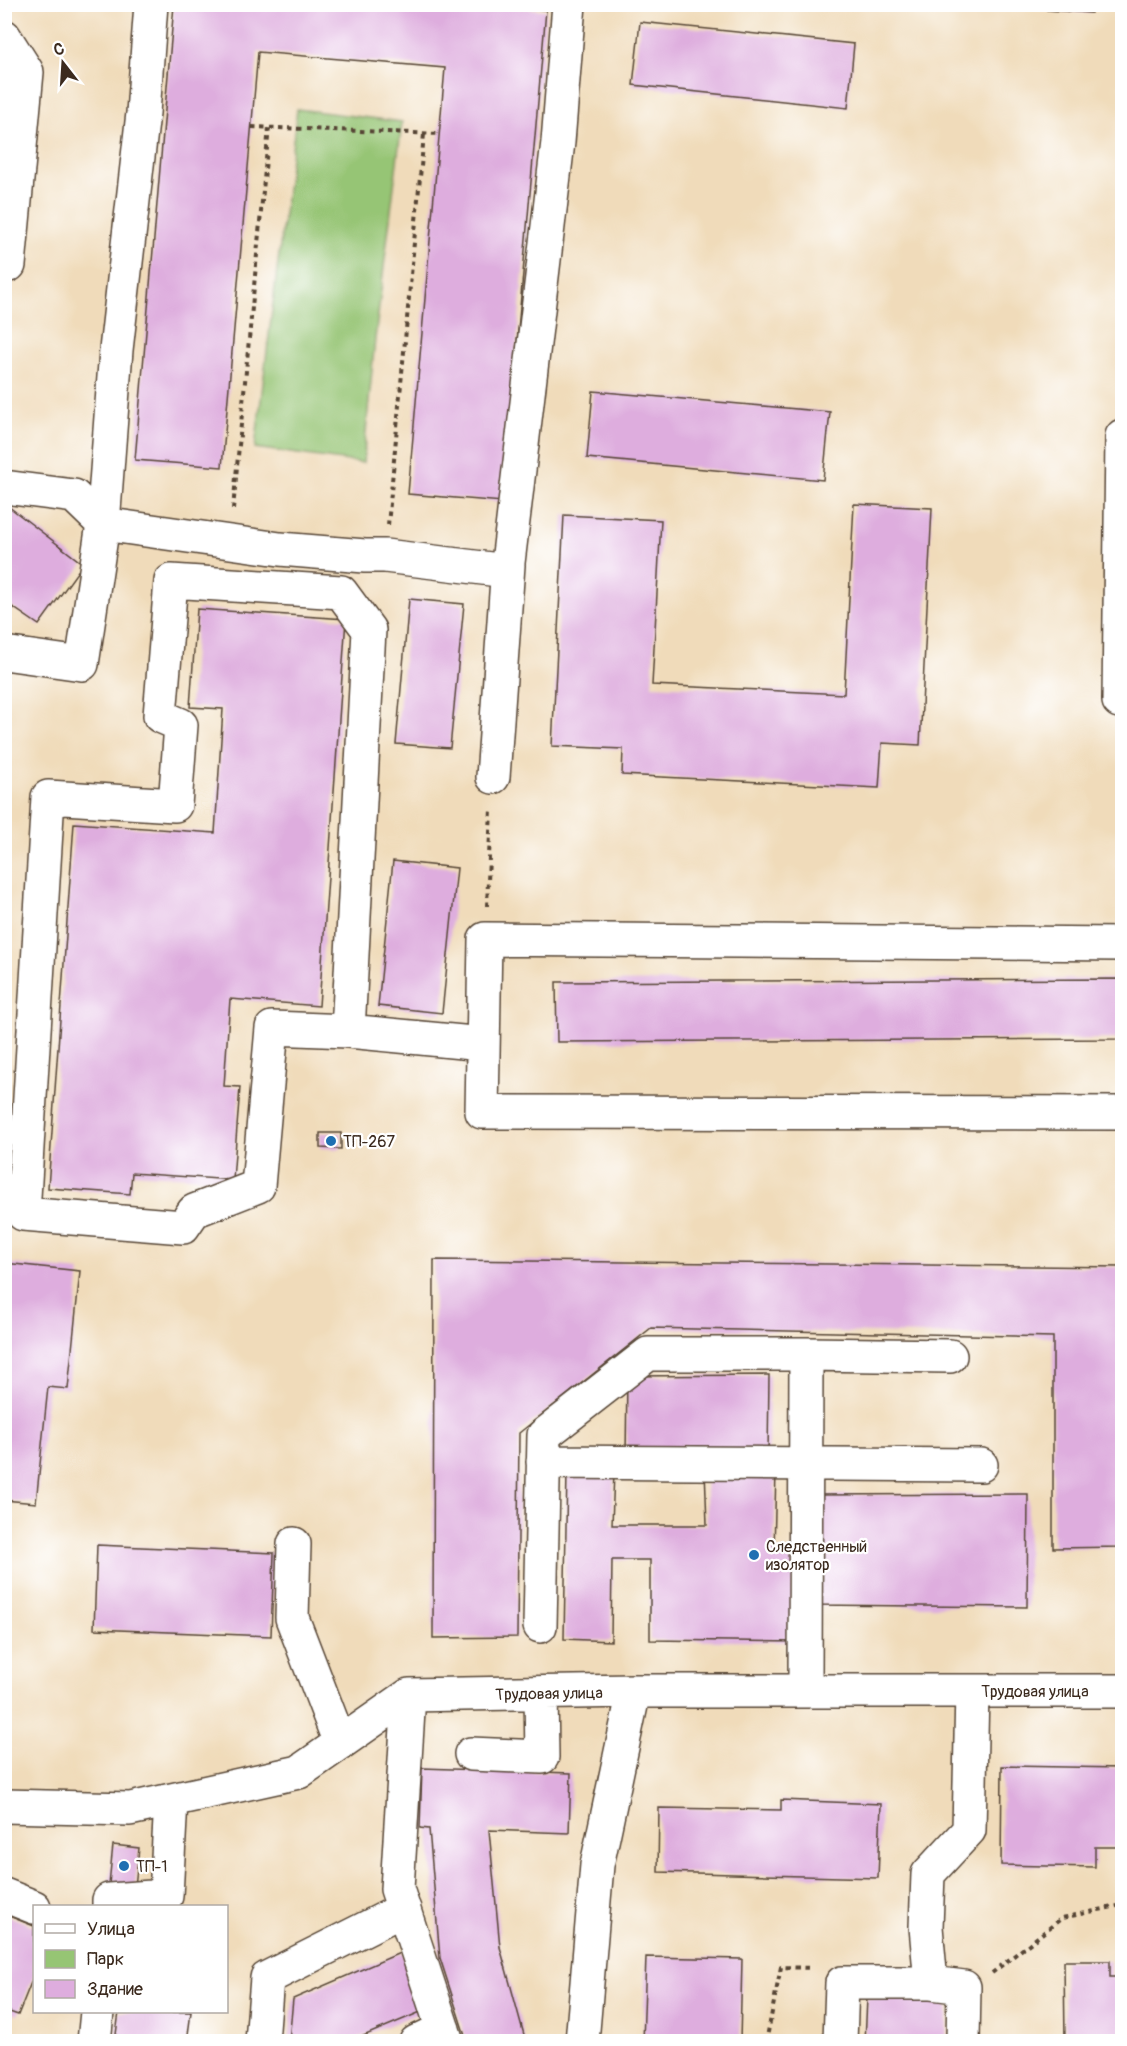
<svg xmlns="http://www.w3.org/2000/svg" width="1127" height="2046" font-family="Pangolin,sans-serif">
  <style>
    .green { fill: #96c574; stroke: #687849; stroke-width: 1.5 }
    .building { fill: #deadde }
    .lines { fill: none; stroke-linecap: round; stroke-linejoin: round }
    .minor-casing { stroke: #564535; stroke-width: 36 }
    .path { stroke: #564535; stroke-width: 4; stroke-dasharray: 4.5 4.5; stroke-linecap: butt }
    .minor { stroke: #fff; stroke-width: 33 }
    .poi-dot { fill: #1f6fb2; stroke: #fff; stroke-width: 2 }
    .labels { text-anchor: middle; stroke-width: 4.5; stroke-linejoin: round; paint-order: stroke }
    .poi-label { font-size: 16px; fill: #3b2a1e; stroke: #fff; text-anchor: start }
    .street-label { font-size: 16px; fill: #3b2a1e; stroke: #fff }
  </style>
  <rect width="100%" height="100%" fill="#fff"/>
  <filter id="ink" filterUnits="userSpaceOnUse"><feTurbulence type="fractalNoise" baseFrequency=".0167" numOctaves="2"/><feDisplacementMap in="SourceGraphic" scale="12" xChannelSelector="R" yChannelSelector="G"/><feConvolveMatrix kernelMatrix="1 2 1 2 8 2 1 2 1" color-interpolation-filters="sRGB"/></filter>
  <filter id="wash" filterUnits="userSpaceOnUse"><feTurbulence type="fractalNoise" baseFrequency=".008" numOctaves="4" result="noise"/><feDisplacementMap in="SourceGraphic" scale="24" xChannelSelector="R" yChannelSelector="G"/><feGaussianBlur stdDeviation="1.35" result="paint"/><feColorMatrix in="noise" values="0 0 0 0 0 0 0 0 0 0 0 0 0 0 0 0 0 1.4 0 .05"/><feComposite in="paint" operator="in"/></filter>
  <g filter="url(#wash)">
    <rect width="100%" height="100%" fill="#f0dbba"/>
    <path class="green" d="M297,109L402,122L375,339L363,463L255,448Z"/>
    <g id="blocks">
      <path class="building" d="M174,5H488L546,10L503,502L408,494L445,68L258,52L222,467L135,460Z
        M1048,5H1092L1091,13L1047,10Z
        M640,22L854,44L848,108L633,85Z
        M593,391L830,412L823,480L587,458Z
        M4,503L83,564L39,625L4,601Z
        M854,504L932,508L920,745L882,743L879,788L622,775L623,749L552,746L564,515L661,520L652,685L844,694Z
        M409,599L464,604L450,748L396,744Z
        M197,609L346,619L319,1006L230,999L224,1086L240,1087L233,1180L132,1173L130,1194L48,1188L74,823L215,833L223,709L190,707Z
        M393,861L457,868L442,1013L378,1006Z
        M1122,979V1039L557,1042L556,982Z
        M320,1133H341V1149L320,1148Z
        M434,1260L1122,1267V1547L1053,1548V1337L651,1328L519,1433L517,1637L433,1638Z
        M4,1263L80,1271L68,1389L48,1387L36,1503L4,1500Z
        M769,1375L768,1457H626L627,1376Z
        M705,1469L776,1471L774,1551L802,1550L800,1642L650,1640V1560H612L611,1641L564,1639L567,1471L614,1472L612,1525H707Z
        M1028,1494L1027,1607L814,1605V1495Z
        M97,1545L274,1553L271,1636L94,1629Z
        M1002,1766L1122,1768V1847H1095V1867L1001,1865Z
        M422,1768L571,1773L569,1833L489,1830L500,1947L526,2042H467L440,1958L429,1829L420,1828Z
        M781,1800L881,1804L878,1878L658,1872L659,1808L781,1810Z
        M113,1845L139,1848L135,1887L109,1884Z
        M4,1914L34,1926V1975L18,2015L4,2010Z
        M402,1952L423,2011L356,2039L355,2042H289L293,1999Z
        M646,1957L742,1959L740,2042H643Z
        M1064,1961H1110V1977H1122V2042H1065Z
        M867,1998L948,2001L946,2042H865Z
        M119,2012H191L187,2042H115Z"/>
    </g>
  </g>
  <g filter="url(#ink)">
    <use href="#blocks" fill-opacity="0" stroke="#564535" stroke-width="1.5"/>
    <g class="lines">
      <defs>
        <path id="minor" d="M4,36L27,72L9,265
          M1122,436L1119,701H1122
          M4,487L74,496L103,524L280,549L365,556H385L507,571L558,142L569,4
          M171,581L341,592L369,630L348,1031L272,1028L258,1186L194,1211L183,1227L23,1214L48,797L175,805L181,725L160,716Z
          M4,653L82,664L103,524L116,350L143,113L151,4
          M493,777L508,565
          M1122,944L485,939L482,1112L1122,1113
          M348,1031L483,1044
          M806,1354L950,1356
          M543,1462L981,1465
          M294,1544L292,1618L340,1743
          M540,1626L544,1435L648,1354H806L805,1691
          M409,1695L397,1889L447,2042
          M471,1754L542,1757L541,1693
          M4,1806L130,1809L299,1772L409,1695L634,1691H1122
          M4,1895L34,1907
          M109,1906V1900L166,1896L171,1800
          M94,2042L97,2012
          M262,2042L267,1978L404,1909
          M416,2042L443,2029
          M582,2042L597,1865L634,1691
          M840,2042L842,1983H931
          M963,2042L964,1987L931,1983L926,1927L928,1874L969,1830L972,1691"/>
      </defs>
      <use href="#minor" class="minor-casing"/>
      <path class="path" d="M252,127L440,134
        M233,509L269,127
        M388,525L424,134
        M487,906L491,808
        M992,1973L1062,1918L1122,1905
        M766,2042L781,1967L812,1968"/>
      <use href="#minor" class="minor"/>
    </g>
  </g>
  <g class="poi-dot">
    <circle cx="331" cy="1141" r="6"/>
    <circle cx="754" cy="1555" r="6"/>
    <circle cx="124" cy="1866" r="6"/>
  </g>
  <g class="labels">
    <g class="poi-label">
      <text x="343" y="1147">ТП-267</text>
      <text x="766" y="1552">Следственный<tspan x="766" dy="18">изолятор</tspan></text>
      <text x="136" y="1872">ТП-1</text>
    </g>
    <g class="street-label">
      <text x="1035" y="1697">Трудовая улица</text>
      <text transform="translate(549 1693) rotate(-1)" y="6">Трудовая улица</text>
    </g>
  </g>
  <rect width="1127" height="2046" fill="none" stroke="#fff" stroke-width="24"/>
  <rect x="33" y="1905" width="195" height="108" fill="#ffffff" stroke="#b1aaa5" stroke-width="1.5"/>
  <rect x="45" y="1924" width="30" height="9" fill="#ffffff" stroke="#b1aaa5" stroke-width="1.5"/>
  <text x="87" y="1935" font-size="18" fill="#3b2a1e">Улица</text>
  <rect x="45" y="1950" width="30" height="18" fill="#96c574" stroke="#b1aaa5" stroke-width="1.5"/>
  <text x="87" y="1965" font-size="18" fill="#3b2a1e">Парк</text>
  <rect x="45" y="1980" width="30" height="18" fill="#deadde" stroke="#b1aaa5" stroke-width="1.5"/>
  <text x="87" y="1995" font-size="18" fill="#3b2a1e">Здание</text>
  <g transform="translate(63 63) rotate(343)" stroke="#ffffff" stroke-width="4.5" paint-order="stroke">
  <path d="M0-4.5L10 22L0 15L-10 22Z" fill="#3b2a1e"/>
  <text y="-9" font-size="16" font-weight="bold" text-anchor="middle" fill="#3b2a1e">С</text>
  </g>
</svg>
